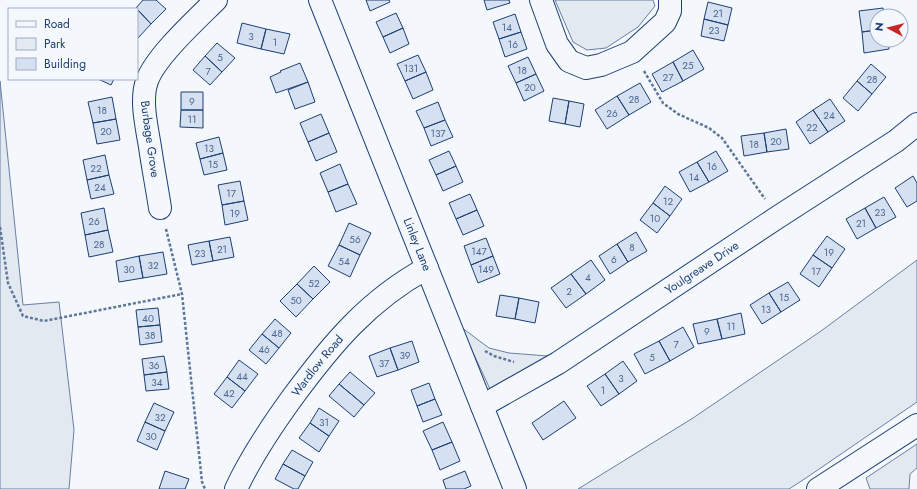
<svg xmlns="http://www.w3.org/2000/svg" width="917" height="489" font-family="Jost,sans-serif">
  <style>
    .green { fill: #e3e9f0; stroke: #687fa3 }
    .building { fill: #d5e0f0; stroke: #1d3f73 }
    .lines { fill: none; stroke-linecap: round; stroke-linejoin: round }
    .minor-casing { stroke: #1d3f73; stroke-width: 24 }
    .major-casing { stroke: #1d3f73; stroke-width: 24 }
    .path { stroke: #5e769c; stroke-width: 2.5; stroke-dasharray: 3 2; stroke-linecap: butt }
    .minor { stroke: #f4f7fb; stroke-width: 22 }
    .major { stroke: #f4f7fb; stroke-width: 22 }
    .labels { text-anchor: middle; stroke-width: 3; stroke-linejoin: round; paint-order: stroke }
    .number-label { font-size: 10px; fill: #4b6792 }
    .street-label { font-size: 12px; fill: #1d3f73; stroke: #f4f7fb }
  </style>
  <rect width="100%" height="100%" fill="#f4f7fb"/>
  <path class="green" d="M555,0H653L655,6L638,27L606,48L587,50L573,42Z
    M0,81L23,305L59,302L74,430L69,489H0Z
    M917,260V402L806,478L789,489H578L693,418L821,331Z
    M461,327L489,348L509,353L548,356L490,389Z
    M917,444V468L910,474L909,489H870L866,478Z"/>
  <path class="building" d="M143,0H156L166,9L151,24L136,8Z
    M366,0H389L390,2L370,11Z
    M484,0H509L510,3L487,10Z
    M708,2L732,8L728,25L704,19Z
    M883,8L884,16H877V30L862,32L859,11Z
    M137,9L151,24L138,38L137,37Z
    M396,13L403,28L383,37L376,22Z
    M515,14L521,32L499,39L493,22Z
    M704,19L728,25L724,41L701,36Z
    M242,23L266,29L261,49L237,43Z
    M403,28L409,44L390,53L383,37Z
    M266,29L290,34L284,54L261,49Z
    M877,30V40H888L889,49L864,53L862,32Z
    M521,32L527,49L505,57L499,39Z
    M217,43L235,58L222,72L205,56Z
    M693,50L704,69L683,81L673,62Z
    M418,55L426,72L405,81L397,64Z
    M205,56L222,72L210,85L193,70Z
    M528,57L536,74L516,83L508,66Z
    M673,62L683,81L662,92L652,74Z
    M300,63L308,82L276,93L270,77L281,72L280,71Z
    M871,64L886,77L872,94L857,81Z
    M426,72L433,90L413,99L405,81Z
    M536,74L544,91L524,101L516,83Z
    M98,79H114L111,85Z
    M857,81L872,94L858,111L843,98Z
    M308,82L315,102L295,109L288,90Z
    M640,83L651,102L629,115L617,96Z
    M181,92H203V110H181Z
    M617,96L629,115L607,129L595,110Z
    M112,97L116,119L93,123L88,102Z
    M553,98L569,101L565,124L549,121Z
    M830,99L845,121L828,132L813,110Z
    M569,101L584,104L580,127L565,124Z
    M438,102L445,120L424,128L416,111Z
    M181,110H203V128L180,127Z
    M813,110L828,132L810,144L796,122Z
    M321,114L329,133L308,142L300,123Z
    M116,119L120,140L97,144L93,123Z
    M445,120L453,137L431,146L424,128Z
    M786,129L789,149L767,152L764,133Z
    M329,133L337,152L316,161L308,142Z
    M764,133L767,152L744,156L741,136Z
    M219,137L223,153L200,159L196,143Z
    M449,151L456,166L436,175L429,160Z
    M716,151L728,171L709,182L697,162Z
    M223,153L227,170L204,175L200,159Z
    M105,155L109,175L87,180L83,160Z
    M697,162L709,182L690,192L679,172Z
    M340,164L348,184L328,192L320,173Z
    M456,166L463,182L443,191L436,175Z
    M109,175L114,194L91,199L87,180Z
    M913,176L917,183V201L907,207L895,188Z
    M240,181L244,201L222,205L218,185Z
    M348,184L357,204L336,212L328,192Z
    M665,186L682,199L670,216L653,203Z
    M470,194L477,210L456,219L449,203Z
    M884,197L896,217L876,228L865,208Z
    M244,201L248,220L225,225L222,205Z
    M653,203L670,216L657,233L640,220Z
    M104,208L108,230L85,235L81,213Z
    M865,208L876,228L857,239L846,219Z
    M477,210L484,226L463,235L456,219Z
    M349,223L371,233L360,255L339,245Z
    M108,230L113,252L89,257L85,235Z
    M636,232L647,251L628,262L617,244Z
    M827,236L845,249L832,268L813,255Z
    M230,237L234,257L213,261L209,241Z
    M486,238L493,256L471,265L464,246Z
    M209,241L213,261L192,265L188,245Z
    M617,244L628,262L610,274L599,256Z
    M339,245L360,255L350,277L328,266Z
    M163,252L167,274L143,278L139,256Z
    M813,255L832,268L819,287L800,274Z
    M139,256L143,278L119,282L116,261Z
    M493,256L500,274L478,283L471,265Z
    M591,260L605,280L586,294L571,274Z
    M314,266L330,282L313,299L297,284Z
    M571,274L586,294L566,308L551,288Z
    M788,282L800,300L781,312L769,293Z
    M297,284L313,299L296,317L280,301Z
    M769,293L781,312L762,324L750,305Z
    M500,295L519,298L515,319L496,316Z
    M519,298L539,302L535,323L515,319Z
    M158,308L160,325L138,327L136,310Z
    M741,313L745,334L722,339L717,319Z
    M275,319L291,333L279,348L262,334Z
    M717,319L722,339L698,344L693,324Z
    M160,325L162,342L140,345L138,327Z
    M683,327L694,347L670,361L659,341Z
    M262,334L279,348L266,364L249,350Z
    M412,341L419,362L398,370L390,348Z
    M659,341L670,361L645,374L634,354Z
    M390,348L398,370L377,377L369,356Z
    M164,356L167,372L144,375L142,359Z
    M239,360L258,374L245,391L227,377Z
    M623,361L637,381L619,394L605,374Z
    M167,372L169,389L146,391L144,375Z
    M350,372L375,393L364,405L339,384Z
    M605,374L619,394L601,406L587,386Z
    M227,377L245,391L232,408L214,394Z
    M429,383L435,399L417,406L411,390Z
    M339,384L364,405L354,417L329,396Z
    M435,399L442,415L423,422L417,406Z
    M564,401L576,418L543,440L532,423Z
    M154,403L174,412L165,431L145,422Z
    M319,408L339,421L329,436L310,423Z
    M145,422L165,431L157,450L137,441Z
    M443,422L452,442L432,450L423,431Z
    M310,423L329,436L319,452L299,438Z
    M452,442L460,461L440,470L432,450Z
    M292,450L313,462L305,476L283,464Z
    M283,464L305,476L298,489H294L275,479Z
    M165,471L189,479L185,489H159Z
    M465,471L471,486L464,489H446L443,480Z"/>
  <g class="lines">
    <defs>
      <g id="minor">
        <path id="s1" d="M320,0L515,489"/>
        <path d="M541,0L557,44L569,61L586,68L601,65L632,52L665,22L670,11V0"/>
        <path d="M160,208C157,188 153,168 150,147C147,128 140,100 147,81C155,57 197,19 216,0"/>
        <path id="s2" d="M482,406L558,363L778,217L896,141L917,124"/>
        <path id="s3" d="M236,489C251,457 271,427 292,398C331,345 368,300 427,268"/>
      </g>
      <path id="major" d="M818,489L917,425"/>
    </defs>
    <use href="#minor" class="minor-casing"/>
    <use href="#major" class="major-casing"/>
    <path class="path" d="M644,71L663,103L678,114L709,128L722,138L765,199
      M0,227L8,283L23,316L44,321L182,294
      M166,229L182,294L202,482L205,489
      M485,351L494,356L514,362"/>
    <use href="#minor" class="minor"/>
    <use href="#major" class="major"/>
  </g>
  <g class="labels">
    <g class="number-label">
      <text x="718" y="17">21</text>
      <text x="507" y="31">14</text>
      <text x="714" y="34">23</text>
      <text x="251" y="40">3</text>
      <text x="275" y="46">1</text>
      <text x="513" y="48">16</text>
      <text x="220" y="61">5</text>
      <text x="688" y="69">25</text>
      <text x="411" y="72">131</text>
      <text x="522" y="74">18</text>
      <text x="208" y="75">7</text>
      <text x="668" y="81">27</text>
      <text x="872" y="83">28</text>
      <text x="530" y="91">20</text>
      <text x="634" y="103">28</text>
      <text x="192" y="105">9</text>
      <text x="102" y="114">18</text>
      <text x="612" y="117">26</text>
      <text x="829" y="119">24</text>
      <text x="192" y="123">11</text>
      <text x="812" y="131">22</text>
      <text x="106" y="135">20</text>
      <text x="438" y="137">137</text>
      <text x="776" y="145">20</text>
      <text x="754" y="148">18</text>
      <text x="209" y="152">13</text>
      <text x="213" y="168">15</text>
      <text x="712" y="170">16</text>
      <text x="96" y="172">22</text>
      <text x="694" y="181">14</text>
      <text x="100" y="191">24</text>
      <text x="231" y="197">17</text>
      <text x="668" y="205">12</text>
      <text x="880" y="216">23</text>
      <text x="235" y="217">19</text>
      <text x="655" y="222">10</text>
      <text x="94" y="225">26</text>
      <text x="861" y="227">21</text>
      <text x="355" y="243">56</text>
      <text x="99" y="248">28</text>
      <text x="632" y="251">8</text>
      <text x="222" y="253">21</text>
      <text x="479" y="255">147</text>
      <text x="829" y="256">19</text>
      <text x="200" y="257">23</text>
      <text x="614" y="263">6</text>
      <text x="344" y="265">54</text>
      <text x="153" y="269">32</text>
      <text x="129" y="273">30</text>
      <text x="486" y="273">149</text>
      <text x="816" y="275">17</text>
      <text x="588" y="281">4</text>
      <text x="314" y="287">52</text>
      <text x="569" y="295">2</text>
      <text x="784" y="301">15</text>
      <text x="296" y="304">50</text>
      <text x="766" y="313">13</text>
      <text x="148" y="322">40</text>
      <text x="731" y="330">11</text>
      <text x="707" y="335">9</text>
      <text x="277" y="337">48</text>
      <text x="150" y="339">38</text>
      <text x="676" y="348">7</text>
      <text x="264" y="353">46</text>
      <text x="405" y="359">39</text>
      <text x="652" y="361">5</text>
      <text x="384" y="367">37</text>
      <text x="154" y="369">36</text>
      <text x="242" y="380">44</text>
      <text x="621" y="382">3</text>
      <text x="157" y="386">34</text>
      <text x="603" y="394">1</text>
      <text x="229" y="397">42</text>
      <text x="160" y="421">32</text>
      <text x="324" y="426">31</text>
      <text x="151" y="440">30</text>
    </g>
    <g class="street-label">
      <text transform="translate(150 139) rotate(82)" y="4">Burbage Grove</text>
      <text dy="4" stroke="none"><textPath href="#s1" startOffset="263">Linley Lane</textPath></text>
      <text dy="4" stroke="none"><textPath href="#s2" startOffset="260">Youlgreave Drive</textPath></text>
      <text dy="4" stroke="none"><textPath href="#s3" startOffset="148">Wardlow Road</textPath></text>
    </g>
  </g>
  <rect x="8" y="8" width="130" height="72" fill="#f4f7fb" stroke="#9eadc5"/>
  <rect x="16" y="21" width="20" height="6" fill="#f4f7fb" stroke="#9eadc5"/>
  <text x="44" y="28" font-size="12" fill="#1d3f73">Road</text>
  <rect x="16" y="38" width="20" height="12" fill="#e3e9f0" stroke="#9eadc5"/>
  <text x="44" y="48" font-size="12" fill="#1d3f73">Park</text>
  <rect x="16" y="58" width="20" height="12" fill="#d5e0f0" stroke="#9eadc5"/>
  <text x="44" y="68" font-size="12" fill="#1d3f73">Building</text>
  <g transform="translate(889 28) rotate(277)"><circle r="19" fill="#f4f7fb" stroke="#9eadc5"/>
  <path d="M0-3L7 15L0 10L-7 15Z" fill="#c62828"/>
  <text y="-6" font-size="11" font-weight="bold" text-anchor="middle" fill="#1d3f73">N</text>
  </g>
</svg>
